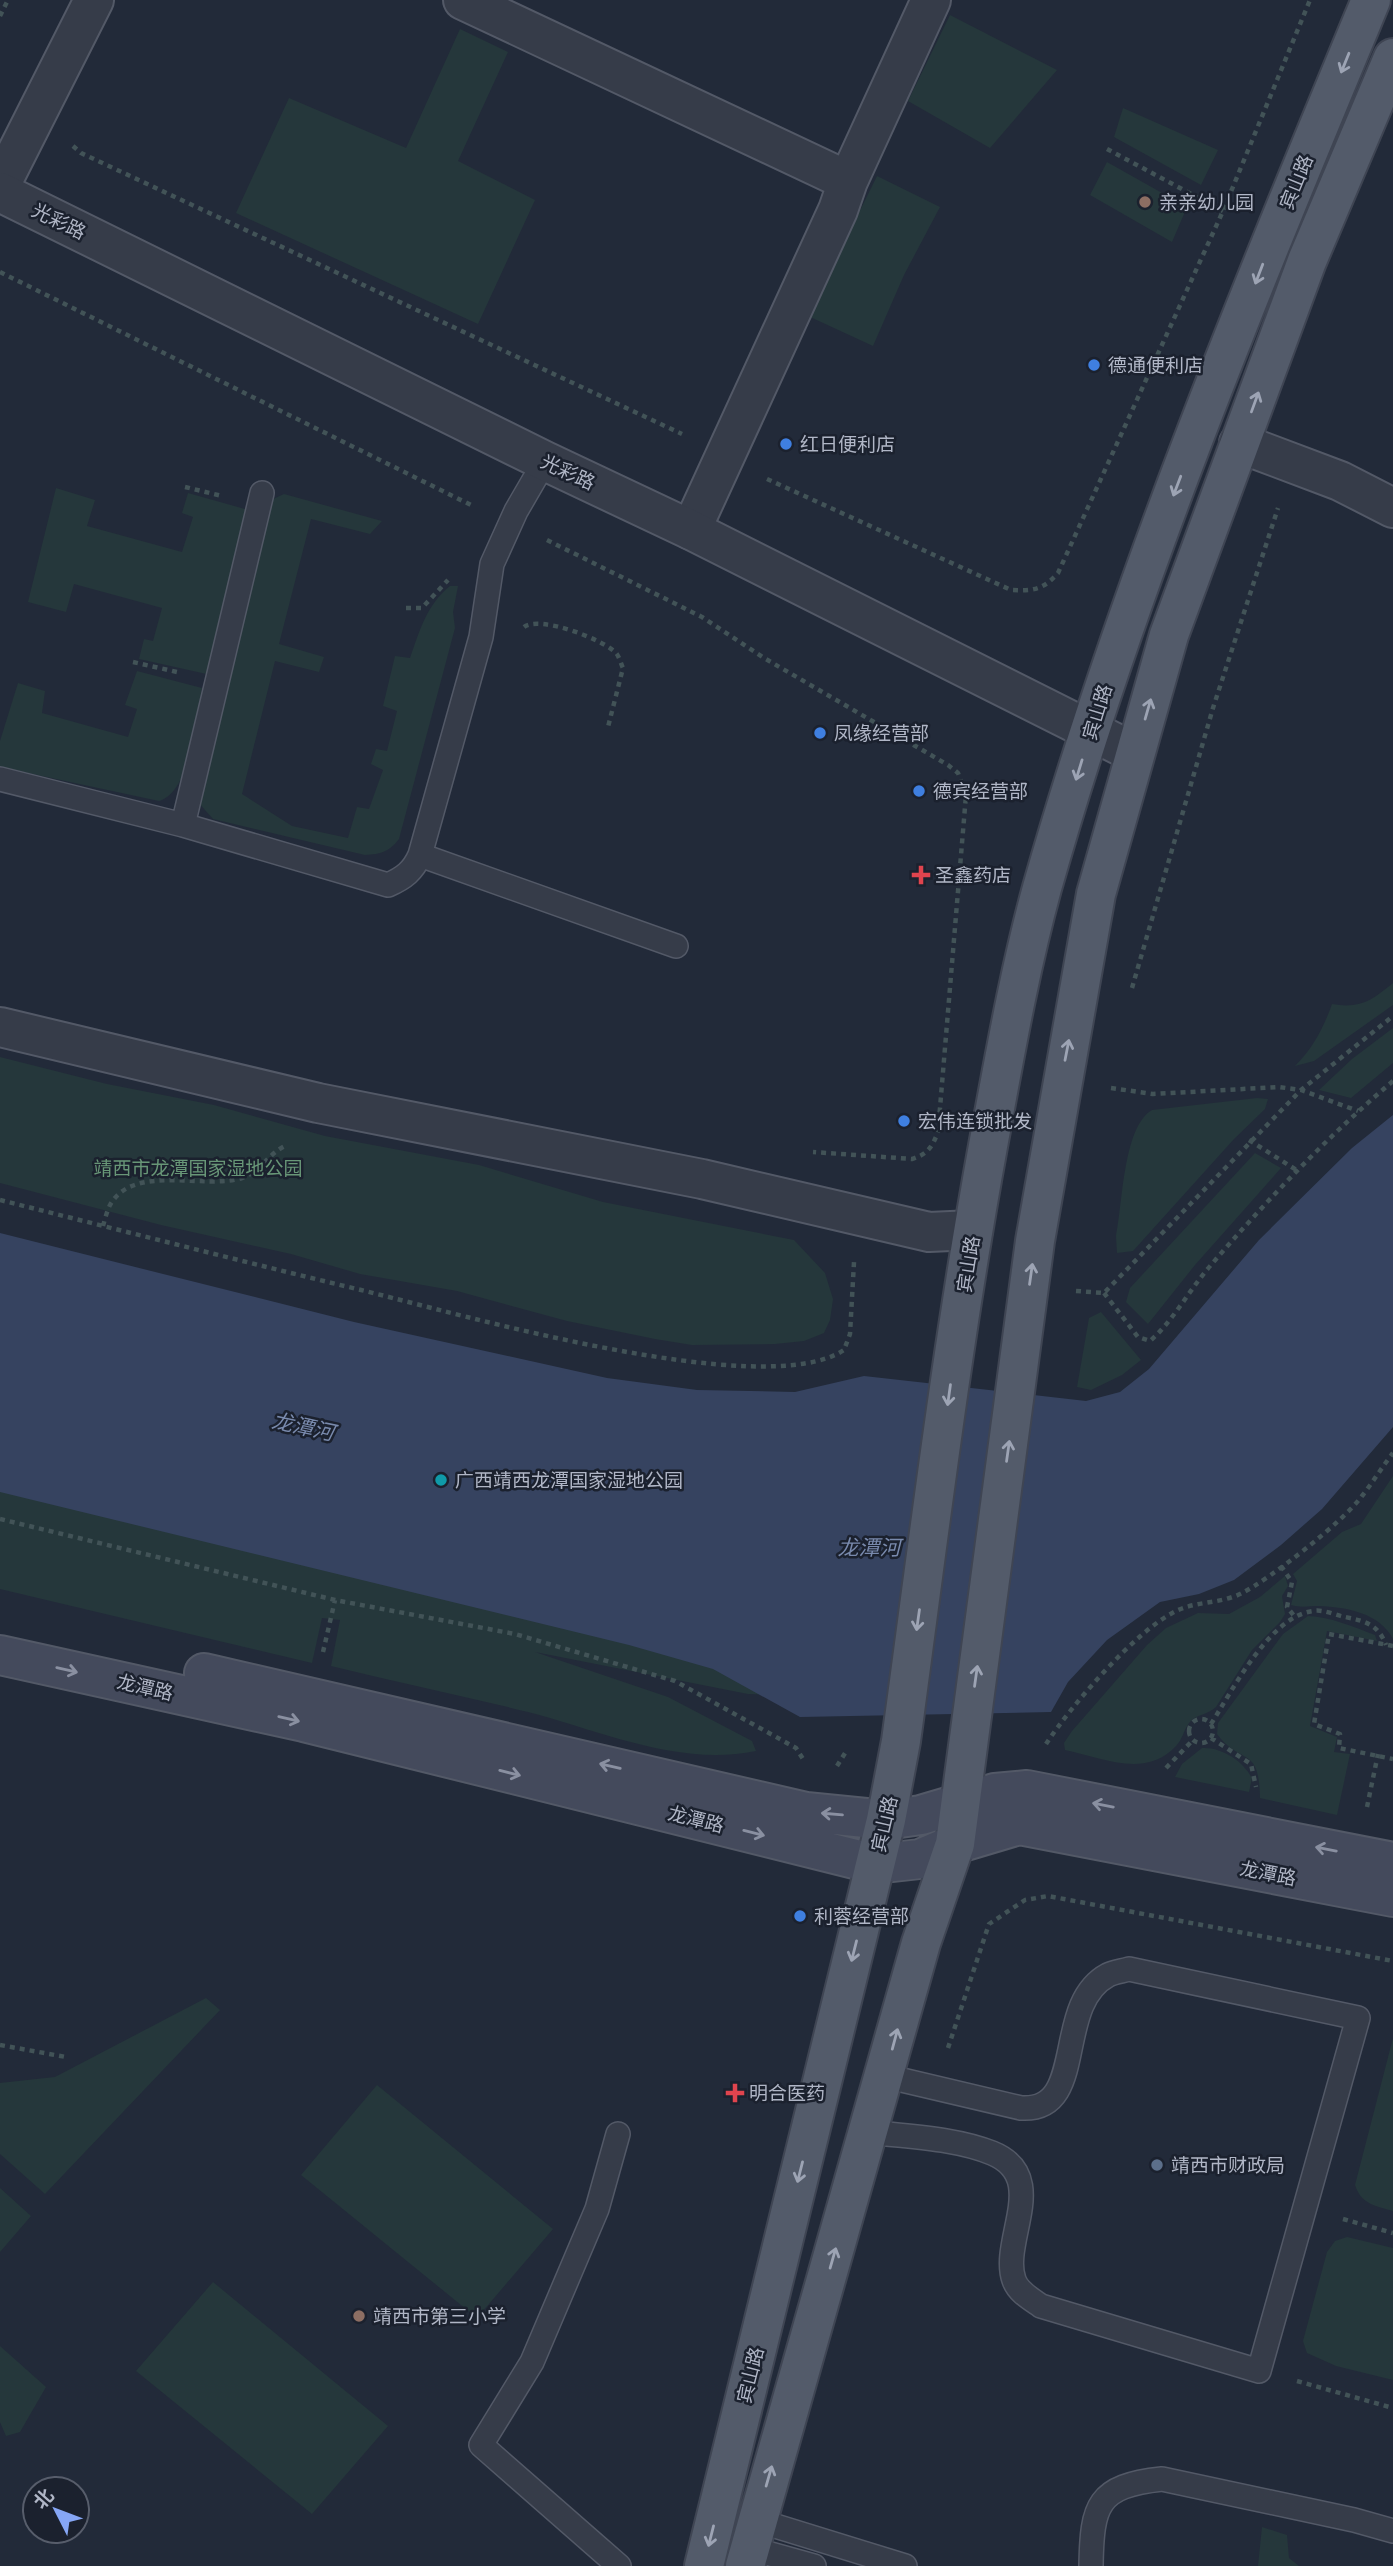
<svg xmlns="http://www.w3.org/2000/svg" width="1393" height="2566" font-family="'Golos Text','Noto Sans SC',sans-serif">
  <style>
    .green { fill: #25373b }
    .water { fill: #364360 }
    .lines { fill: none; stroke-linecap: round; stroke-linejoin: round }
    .service-casing { stroke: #535967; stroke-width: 26 }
    .minor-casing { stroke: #535967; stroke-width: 42 }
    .tertiary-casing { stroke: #535967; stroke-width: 42 }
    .secondary-casing { stroke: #535967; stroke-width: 42 }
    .primary-casing { stroke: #3f4553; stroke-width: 42 }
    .path { stroke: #425357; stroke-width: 4.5; stroke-dasharray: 5 5; stroke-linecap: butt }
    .service { stroke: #363c49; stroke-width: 23 }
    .minor { stroke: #363c49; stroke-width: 38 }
    .tertiary { stroke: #363c49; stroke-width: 38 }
    .secondary { stroke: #444a5c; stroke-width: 38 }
    .primary { stroke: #535b6a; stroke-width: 38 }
    .oneway { stroke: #9da4b4 }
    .oneway2 { stroke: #8a90a1 }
    .education-dot { fill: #8d6e63; stroke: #1b212e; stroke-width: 2.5 }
    .shop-dot { fill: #3f7fe0; stroke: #1b212e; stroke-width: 2.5 }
    .health-dot { fill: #e0444e; stroke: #1b212e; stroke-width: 2.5 }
    .culture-dot { fill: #0f9aa8; stroke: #1b212e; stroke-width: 2.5 }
    .service-dot { fill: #5c6f8a; stroke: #1b212e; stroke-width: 2.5 }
    .labels { text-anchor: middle; stroke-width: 5; stroke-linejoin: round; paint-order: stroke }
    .street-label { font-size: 19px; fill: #b0b6c6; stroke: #1b212e }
    .poi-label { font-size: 19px; fill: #b0b6c6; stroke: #1b212e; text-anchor: start }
    .park-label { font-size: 19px; fill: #689677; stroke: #1b212e }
    .water-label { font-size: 21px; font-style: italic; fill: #798aad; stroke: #1b212e }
  </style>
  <rect width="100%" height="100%" fill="#222a39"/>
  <path class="green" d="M950,15L1057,70L990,148L908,101Z
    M460,29L508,52L458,161L535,200L478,324L236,213L289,98L406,148Z
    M1123,108L1218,150L1201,185L1114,137Z
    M1107,162L1187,207L1172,242L1090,195Z
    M877,176L940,207L904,275L873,346L808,316Z
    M56,488L95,500L87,526L182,552L193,517L182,513L188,493L252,511L211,675L139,659L144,639L153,641L162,608L74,584L66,612L28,602Z
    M284,494L382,521L370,534L311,519L279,644L324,657L319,672L275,661L242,794L292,826L348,838L357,807L369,809L383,770L371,764L376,749L387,751L397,711L383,706L395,656L410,658C419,632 427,604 450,586H458L453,612L455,628L399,839C389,852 381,854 365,855L213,819L197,801L271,500Z
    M137,671L202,688C196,718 191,792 159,801L0,767V741L18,683L45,691L42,713L128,737L137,709L125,705Z
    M1393,983V1005L1314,1061L1295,1066C1313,1048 1323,1029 1332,1004C1361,1009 1372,1000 1393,983Z
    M1393,1028V1063L1351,1098L1319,1090L1352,1059Z
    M0,1057L107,1084L214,1105L325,1136L479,1165L603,1202L794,1240L825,1273L833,1299L830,1320L824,1333L804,1341L775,1344L692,1345L655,1339L567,1321L457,1291L360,1274L291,1254L161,1225L0,1183Z
    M1257,1098L1268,1099L1265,1109L1234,1139L1133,1251L1117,1253L1116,1236C1123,1203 1123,1127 1152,1110Z
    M1255,1153L1281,1168L1195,1265L1148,1324L1126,1302L1130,1288Z
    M0,1292L803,1696L748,1694L535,1652L668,1697L752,1741L756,1751C680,1767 601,1731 528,1712C463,1696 397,1682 331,1666L340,1620L322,1618L312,1663L0,1589Z
    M1101,1312L1141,1360L1122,1375L1091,1390L1077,1387L1089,1318Z
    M1393,1476V1639C1380,1613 1346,1607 1319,1606C1309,1606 1301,1608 1291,1605L1297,1581L1293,1574L1342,1532L1361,1524Z
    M1285,1576L1288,1586L1282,1596L1285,1614L1280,1622L1252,1650L1216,1707C1208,1715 1196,1714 1189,1723C1183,1731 1183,1739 1176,1746C1145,1779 1104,1758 1065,1750L1064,1743L1072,1731L1147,1645L1166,1628L1198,1613L1229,1614L1260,1597Z
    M1308,1616C1331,1617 1354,1627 1375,1635L1377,1641L1327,1631L1310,1726L1337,1737L1334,1752L1350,1754L1337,1815L1260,1798C1259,1744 1242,1767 1217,1734L1218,1723L1283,1634Z
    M1202,1748C1222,1747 1243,1761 1252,1778L1249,1792L1175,1777L1182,1764Z
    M206,1998L220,2010L45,2194L0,2154V2083L55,2077Z
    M1393,2038V2211C1375,2206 1361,2204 1355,2185Z
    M377,2085L553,2229L477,2318L301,2175Z
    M0,2188L31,2216L0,2252Z
    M1347,2237L1393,2248V2380L1336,2366L1307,2353L1303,2341L1327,2252L1335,2241Z
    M213,2282L388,2426L312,2514L136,2371Z
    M0,2346L46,2387L20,2432L6,2436L0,2422Z
    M1262,2527L1287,2535L1289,2558L1299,2566H1258Z"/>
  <path class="water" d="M1393,1115V1427L1322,1509L1281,1545L1234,1580L1199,1594L1160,1602L1107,1640L1068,1682L1051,1712L800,1717L713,1669L629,1645L0,1492V1233L354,1322L607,1378L697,1390L795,1392L864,1376L1086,1401L1120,1392L1149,1369L1259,1240L1352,1148Z"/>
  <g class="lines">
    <defs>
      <path id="service" d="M0,779L183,825L388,885C404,878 413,871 420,855L481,637L492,564L516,511L545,461
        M183,825L262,493
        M420,855L676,946
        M870,2132C909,2137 955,2138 992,2153C1051,2177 1000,2241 1014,2280C1018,2292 1031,2299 1041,2306L1259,2371L1358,2018L1129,1969C1123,1971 1114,1972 1108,1975C1052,2005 1089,2112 1021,2108L885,2076
        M618,2134L597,2209L532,2362L481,2445L619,2566
        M756,2520L905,2566
        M749,2548L814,2566
        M1091,2566C1092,2505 1097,2486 1162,2479L1354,2520L1393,2531"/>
      <path id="minor" d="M463,0L848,181
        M0,186L94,0
        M1239,443L1340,481L1393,508
        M691,530L838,210L848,181L931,0
        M0,1027L318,1103L702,1179L929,1232L973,1230"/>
      <path id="tertiary" d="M0,192L545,461L691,530L1135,753"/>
      <path id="secondary" d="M0,1655L304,1722L875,1864L920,1859L955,1844L1019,1825L1393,1897
        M204,1673L806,1812L886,1820L921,1815L995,1793L1027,1790L1393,1862"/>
      <path id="primary" d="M704,2566L886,1820L901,1741C928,1543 952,1344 988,1146C1004,1060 1019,972 1042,888C1128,584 1250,292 1371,0
        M745,2566L921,1943L955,1844L1035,1241L1096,894L1169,635L1307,261L1393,58"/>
    </defs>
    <use href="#service" class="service-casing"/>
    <use href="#minor" class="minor-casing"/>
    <use href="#tertiary" class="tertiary-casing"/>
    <use href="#secondary" class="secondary-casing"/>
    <use href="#primary" class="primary-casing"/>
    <path class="path" d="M0,16L8,0
      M73,146L81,153L682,434
      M1107,149L1223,211
      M0,272L473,506
      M767,479L1011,590C1033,591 1043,590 1058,573L1223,211L1310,0
      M185,487L222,496
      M547,540L702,617L764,658L948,765L958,773L966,795L938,1132C932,1147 928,1154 912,1159L813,1152
      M406,608H422L448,580
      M524,627C539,615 603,639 616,653C619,656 621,664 623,668L608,727
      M133,662L177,672
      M1132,988L1213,708L1278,508
      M1111,1088L1153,1094L1279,1087L1301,1090L1358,1111
      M1249,1140L1298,1171
      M0,1200C120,1230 240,1261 361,1290C456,1313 764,1403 844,1350L850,1334L854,1262
      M103,1226C105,1219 107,1211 110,1205C133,1163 206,1190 242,1178C260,1172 268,1154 285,1146
      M1076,1291L1104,1293L1301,1090L1393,1016
      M1104,1293L1138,1337L1150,1341C1174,1320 1189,1290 1211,1265C1267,1200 1327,1137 1393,1081
      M0,1519L335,1600L515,1634L675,1681L796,1748L805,1762
      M1281,1566L1292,1582L1287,1607L1295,1617
      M1393,1646L1329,1634L1314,1724L1340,1734L1339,1748L1393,1759
      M323,1652L335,1600
      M1189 1731a12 12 0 1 1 24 0a12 12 0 1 1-24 0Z
      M1211,1724C1232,1691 1270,1616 1313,1611C1323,1609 1335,1615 1345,1617C1365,1621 1378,1624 1386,1645
      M1211,1738L1251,1764L1256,1787
      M1046,1744C1071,1706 1135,1631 1176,1611C1196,1601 1221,1604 1242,1593C1270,1579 1344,1521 1362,1496C1373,1482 1382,1467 1393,1453
      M837,1766L847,1750
      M1166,1768L1193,1740
      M1367,1807L1378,1754
      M0,2045L66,2057
      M948,2048L989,1924L1025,1900L1048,1896L1393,1961
      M1343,2219L1393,2233
      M1297,2381L1393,2408"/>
    <use href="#service" class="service"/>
    <use href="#minor" class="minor"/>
    <use href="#tertiary" class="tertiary"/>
    <use href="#secondary" class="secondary"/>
    <use href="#primary" class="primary"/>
  </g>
  <defs><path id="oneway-shaft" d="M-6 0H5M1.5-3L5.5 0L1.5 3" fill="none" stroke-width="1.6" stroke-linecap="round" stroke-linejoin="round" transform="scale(1.75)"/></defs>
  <g class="oneway">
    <use href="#oneway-shaft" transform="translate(1345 63) rotate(112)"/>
    <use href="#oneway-shaft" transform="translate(1259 274) rotate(111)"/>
    <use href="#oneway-shaft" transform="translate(1255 402) rotate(-70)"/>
    <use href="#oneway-shaft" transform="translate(1177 486) rotate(111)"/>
    <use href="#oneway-shaft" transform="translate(1148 709) rotate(-74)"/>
    <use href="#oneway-shaft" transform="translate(1079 770) rotate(107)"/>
    <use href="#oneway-shaft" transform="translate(1067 1050) rotate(-79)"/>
    <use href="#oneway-shaft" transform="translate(1031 1274) rotate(-82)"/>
    <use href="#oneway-shaft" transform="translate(949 1395) rotate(98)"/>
    <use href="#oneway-shaft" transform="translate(1008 1451) rotate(-82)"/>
    <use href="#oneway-shaft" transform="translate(918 1620) rotate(98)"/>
    <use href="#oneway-shaft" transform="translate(976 1676) rotate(-82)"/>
    <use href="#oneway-shaft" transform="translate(854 1951) rotate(104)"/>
    <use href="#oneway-shaft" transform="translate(895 2039) rotate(-75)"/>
    <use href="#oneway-shaft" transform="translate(800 2172) rotate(104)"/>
    <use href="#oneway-shaft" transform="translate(833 2258) rotate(-74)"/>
    <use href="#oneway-shaft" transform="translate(769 2476) rotate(-74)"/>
    <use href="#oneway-shaft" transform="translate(711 2536) rotate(104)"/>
  </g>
  <g class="oneway2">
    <use href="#oneway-shaft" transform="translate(67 1670) rotate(13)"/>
    <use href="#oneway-shaft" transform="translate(289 1719) rotate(13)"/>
    <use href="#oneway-shaft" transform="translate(610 1766) rotate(-167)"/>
    <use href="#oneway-shaft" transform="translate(510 1773) rotate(14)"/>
    <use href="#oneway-shaft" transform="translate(1103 1805) rotate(-169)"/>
    <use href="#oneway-shaft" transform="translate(832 1814) rotate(-175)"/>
    <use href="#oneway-shaft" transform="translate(754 1833) rotate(14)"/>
    <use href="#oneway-shaft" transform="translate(1326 1849) rotate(-169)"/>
  </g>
  <g class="education-dot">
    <circle cx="1145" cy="202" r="7"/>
    <circle cx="359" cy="2316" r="7"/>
  </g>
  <g class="shop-dot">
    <circle cx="1094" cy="365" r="7"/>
    <circle cx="786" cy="444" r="7"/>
    <circle cx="820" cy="733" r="7"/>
    <circle cx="919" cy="791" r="7"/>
    <circle cx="904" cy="1121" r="7"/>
    <circle cx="800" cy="1916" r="7"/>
  </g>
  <g class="health-dot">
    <path d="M917.5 864.5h7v7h7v7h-7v7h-7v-7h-7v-7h7z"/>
    <path d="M731.5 2082.5h7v7h7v7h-7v7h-7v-7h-7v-7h7z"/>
  </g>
  <circle class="culture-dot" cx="441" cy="1480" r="7"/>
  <circle class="service-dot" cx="1157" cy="2165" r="7"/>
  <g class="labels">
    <g class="street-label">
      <text transform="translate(1296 182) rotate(-68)" y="7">宾山路</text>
      <text transform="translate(59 221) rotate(26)" y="7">光彩路</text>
      <text transform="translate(568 472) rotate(25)" y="7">光彩路</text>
      <text transform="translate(1097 712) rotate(-73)" y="7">宾山路</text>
      <text transform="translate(968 1264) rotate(-81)" y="7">宾山路</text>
      <text transform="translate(145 1687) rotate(13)" y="7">龙潭路</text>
      <text transform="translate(696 1819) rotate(14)" y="7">龙潭路</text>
      <text transform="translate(884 1824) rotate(-77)" y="7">宾山路</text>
      <text transform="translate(1268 1873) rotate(11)" y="7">龙潭路</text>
      <text transform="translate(750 2375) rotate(-76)" y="7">宾山路</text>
    </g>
    <g class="poi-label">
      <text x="1159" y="209">亲亲幼儿园</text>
      <text x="1108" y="372">德通便利店</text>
      <text x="800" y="451">红日便利店</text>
      <text x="834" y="740">凤缘经营部</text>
      <text x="933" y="798">德宾经营部</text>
      <text x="935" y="882">圣鑫药店</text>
      <text x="918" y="1128">宏伟连锁批发</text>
      <text x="455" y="1487">广西靖西龙潭国家湿地公园</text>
      <text x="814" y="1923">利蓉经营部</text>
      <text x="749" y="2100">明合医药</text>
      <text x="1171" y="2172">靖西市财政局</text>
      <text x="373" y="2323">靖西市第三小学</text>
    </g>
    <g class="park-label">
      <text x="198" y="1175">靖西市龙潭国家湿地公园</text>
    </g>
    <g class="water-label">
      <text transform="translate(303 1427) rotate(12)" y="7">龙潭河</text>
      <text x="869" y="1555">龙潭河</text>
    </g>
  </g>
  <g transform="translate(56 2510) rotate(312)"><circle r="33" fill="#1b212e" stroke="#575d6b" stroke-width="2"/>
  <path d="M0-5L12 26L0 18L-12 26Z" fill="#86a6f5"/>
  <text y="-10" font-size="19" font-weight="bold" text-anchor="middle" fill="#b0b6c6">北</text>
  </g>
</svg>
